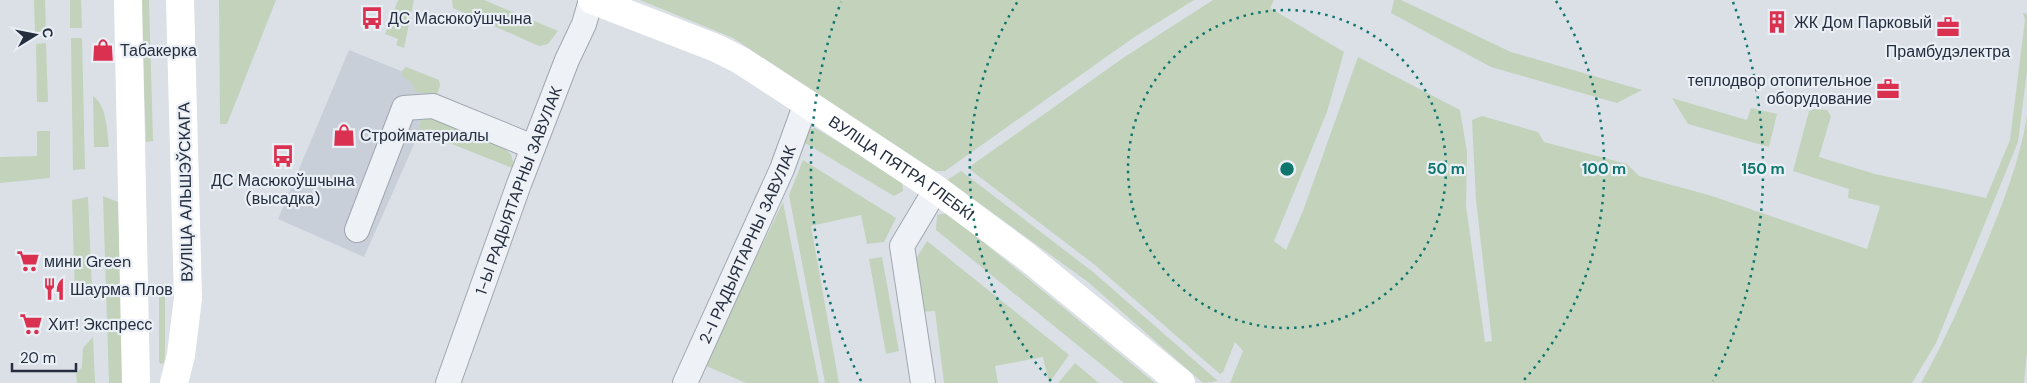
<svg xmlns="http://www.w3.org/2000/svg" width="2027" height="383" font-family="'DM Sans',sans-serif">
  <style>
    .built { fill: #c9cfd9 }
    .green { fill: #c2d2bb }
    .lines { fill: none; stroke-linecap: round; stroke-linejoin: round }
    .street-casing { stroke: #a0a7b1; stroke-width: 26 }
    .street { stroke: #eef1f5; stroke-width: 24 }
    .secondary { stroke: #fff; stroke-width: 28 }
    .ring { fill: none; stroke: #0f766e; stroke-width: 2.5; stroke-dasharray: 2.5 5 }
    .labels { text-anchor: middle; stroke-width: 4.5; stroke-linejoin: round; paint-order: stroke }
    .poi-label { font-size: 16px; fill: #242e3f; stroke: #eaeff5; text-anchor: start }
    .street-label { font-size: 16px; fill: #242e3f; stroke: #eaeff5 }
    .centre { fill: #0f766e; stroke: #eaeff5; stroke-width: 2.5 }
    .ring-label { font-size: 15px; text-anchor: middle; font-weight: bold; fill: #0f766e; stroke: #eaeff5; stroke-width: 4.5; stroke-linejoin: round; paint-order: stroke }
  </style>
  <rect width="100%" height="100%" fill="#dbe0e7"/>
  <path class="built" d="M349,50L431,83L428,113L364,257L278,219Z"/>
  <path class="green" d="M34,0H45L46,31L35,32Z
    M70,0H81L82,28H70Z
    M141,0H149L153,141L146,142Z
    M219,0H276L227,124H220Z
    M398,0H414L404,48L396,45L398,39L385,34Z
    M452,0H484L558,31L548,44L539,46L453,8Z
    M640,0H1194L1133,38L945,171H935L733,38Z
    M1213,0H1274L1270,8L1344,52L1327,112L1274,241L1286,250L1303,211L1358,57L1460,110L1467,152L1466,206L1485,342L1492,341L1476,200L1472,120L1482,116L1538,132L1544,142L1627,164L1639,176L1712,196L1867,249L1880,206L1848,198L1849,189L1793,171L1809,111L1814,109L1827,110L1831,116L1819,157L1875,174L1986,198L2010,140L2025,20L2023,13L2027,14V71L2018,142L1936,343L1912,383H1230L1243,351L1235,342L1223,372L1220,374L1095,265L968,168L1123,58Z
    M1394,0H1401L1511,52L1642,90L1617,103L1491,67L1391,13Z
    M71,38H82L85,169L73,170Z
    M46,43L48,102H37L36,44Z
    M406,67L439,80L440,86L434,102L432,95L415,92L411,82L402,76V71Z
    M93,96C107,106 107,131 109,147H94Z
    M1672,98L1747,120L1751,108L1777,114L1769,147L1688,124Z
    M2027,116V351L2024,383H1921C1946,339 1965,294 1985,247C2002,205 2020,161 2027,116Z
    M432,117L500,145L511,154L515,169L419,131L421,119Z
    M815,128L902,180L903,191L894,196L805,143V134L808,130Z
    M37,131H50V178L0,183V157L37,156Z
    M803,160L896,218L884,242L867,244L861,215L811,226L839,383H825L789,195Z
    M961,171L1093,272L1218,381L1203,383L1088,282L947,180Z
    M103,196L118,202L124,383H109Z
    M88,197L92,290L75,294L72,200Z
    M783,202L819,383H746L704,365Z
    M948,213L1155,383H1124L936,230L937,215Z
    M927,241L1069,355L1049,383L1043,357L995,366L998,383H944L935,311L919,312L917,257Z
    M882,257L899,351L886,354L869,259Z
    M165,284V357L164,363L161,364L159,362V285Z
    M93,337L95,383H77L76,374L82,367L83,348Z
    M1075,363L1099,383H1058Z"/>
  <g class="lines">
    <defs>
      <g id="street">
        <path d="M357,230L404,108L433,106L533,147"/>
        <path id="s1" d="M448,383L519,184L567,60L584,24L591,0"/>
        <path id="s2" d="M685,383L782,169L806,103"/>
        <path d="M923,383L902,246L936,189"/>
      </g>
    </defs>
    <use href="#street" class="street-casing"/>
    <use href="#street" class="street"/>
    <g class="secondary">
      <path d="M128,0L136,383"/>
      <path id="s3" d="M592,0L716,48L740,60L806,103L936,189L1026,256L1181,383"/>
      <path d="M174,383L181,355L188,298L180,0"/>
    </g>
  </g>
  <g class="ring">
    <circle cx="1287" cy="169" r="159"/>
    <path d="M1051 381A317 317 0 0 1 1018 1M1556 1A317 317 0 0 1 1523 381"/>
    <path d="M861 381A476 476 0 0 1 841 2M1733 2A476 476 0 0 1 1713 381"/>
  </g>
  <defs>
    <symbol id="bus-bare" viewBox="-9 -9 18 18"><path d="M-5-6H5V4H4V6H2V4H-2V6H-4V4H-5ZM-3.5-4V0h7V-4ZM-3.5 1.2v1.5H-2V1.2ZM2 1.2v1.5H3.5V1.2Z" fill="#db3151" stroke="#eaeff5" stroke-width="2.5" paint-order="stroke"/></symbol>
    <symbol id="building-bare" viewBox="-9 -9 18 18"><path d="M-4-6H4V6H1V3H-1V6H-4ZM-2.5-4.3h1.7v1.8h-1.7ZM.8-4.3h1.7v1.8H.8ZM-2.5-1h1.7V.8h-1.7ZM.8-1h1.7V.8H.8Z" fill="#db3151" stroke="#eaeff5" stroke-width="2.5" paint-order="stroke"/></symbol>
    <symbol id="office-bare" viewBox="-9 -9 18 18"><path d="M-6-3h4V-5.5h4V-3h4V5H-6ZM-1-4.5V-3h2v-1.5ZM-6 0V1H6V0Z" fill="#db3151" stroke="#eaeff5" stroke-width="2.5" paint-order="stroke"/></symbol>
    <symbol id="shop-bare" viewBox="-9 -9 18 18"><path d="M-5-2.5h2.3a2.7 3.5 0 0 1 5.4 0H5L5.5 6h-11ZM-1.5-2.5h3a1.5 2.3 0 0 0-3 0Z" fill="#db3151" stroke="#eaeff5" stroke-width="2.5" paint-order="stroke"/></symbol>
    <symbol id="supermarket-bare" viewBox="-9 -9 18 18"><path d="M-6-5.5h2.5l.6 2H6L4.5 2H-2.5L-4.4-4H-6ZM-1.5 3.2a1.3 1.3 0 1 0 .1 0ZM3 3.2a1.3 1.3 0 1 0 .1 0Z" fill="#db3151" stroke="#eaeff5" stroke-width="2.5" paint-order="stroke"/></symbol>
    <symbol id="restaurant-bare" viewBox="-9 -9 18 18"><path d="M-5-6h1v4h1v-4h1v4h1v-4h1v5L-1.5 .5V6h-2V.5L-5-1ZM5-6V6H3V1.5H1.5Q1.5-4 5-6Z" fill="#db3151" stroke="#eaeff5" stroke-width="2.5" paint-order="stroke"/></symbol>
  </defs>
  <g fill-rule="evenodd">
    <use href="#bus-bare" x="356" y="2" width="32" height="32"/>
    <use href="#building-bare" x="1761" y="6" width="32" height="32"/>
    <use href="#office-bare" x="1932" y="11" width="32" height="32"/>
    <use href="#shop-bare" x="87" y="34" width="32" height="32"/>
    <use href="#office-bare" x="1872" y="73" width="32" height="32"/>
    <use href="#shop-bare" x="328" y="119" width="32" height="32"/>
    <use href="#bus-bare" x="267" y="140" width="32" height="32"/>
    <use href="#supermarket-bare" x="12" y="245" width="32" height="32"/>
    <use href="#restaurant-bare" x="38" y="273" width="32" height="32"/>
    <use href="#supermarket-bare" x="15" y="308" width="32" height="32"/>
  </g>
  <g class="labels">
    <g class="poi-label">
      <text x="388" y="24">ДС Масюкоўшчына</text>
      <text x="1794" y="28">ЖК Дом Парковый</text>
      <text x="120" y="56">Табакерка</text>
      <text x="1948" y="57" text-anchor="middle">Прамбудэлектра</text>
      <text x="1872" y="86" text-anchor="end">теплодвор отопительное<tspan x="1872" dy="18">оборудование</tspan></text>
      <text x="360" y="141">Стройматериалы</text>
      <text x="283" y="186" text-anchor="middle">ДС Масюкоўшчына<tspan x="283" dy="18">(высадка)</tspan></text>
      <text x="44" y="267">мини Green</text>
      <text x="70" y="295">Шаурма Плов</text>
      <text x="48" y="330">Хит! Экспресс</text>
    </g>
    <g class="street-label">
      <text dy="6" stroke="none"><textPath href="#s3" startOffset="354">ВУЛІЦА ПЯТРА ГЛЕБКІ</textPath></text>
      <text dy="6" stroke="none"><textPath href="#s1" startOffset="205">1-Ы РАДЫЯТАРНЫ ЗАВУЛАК</textPath></text>
      <text transform="translate(185 192) rotate(-91)" y="6">ВУЛІЦА АЛЬШЭЎСКАГА</text>
      <text dy="6" stroke="none"><textPath href="#s2" startOffset="152">2-І РАДЫЯТАРНЫ ЗАВУЛАК</textPath></text>
    </g>
  </g>
  <circle cx="1287" cy="169" r="8" class="centre"/>
  <g class="ring-label">
    <text x="1446" y="174">50 m</text>
    <text x="1604" y="174">100 m</text>
    <text x="1763" y="174">150 m</text>
  </g>
  <g transform="translate(35 35) rotate(80)" stroke="#eaeff5" stroke-width="4" paint-order="stroke">
  <path d="M0-4L9 19L0 12L-9 19Z" fill="#242e3f"/>
  <text y="-8" font-size="14" font-weight="bold" text-anchor="middle" fill="#242e3f">С</text>
  </g>
  <path d="M12 363v8h64v-8" fill="none" stroke="#242e3f" stroke-width="2.5"/>
  <text x="20" y="363" font-size="15" fill="#242e3f" stroke="#eaeff5" stroke-width="4" paint-order="stroke">20 m</text>
</svg>
